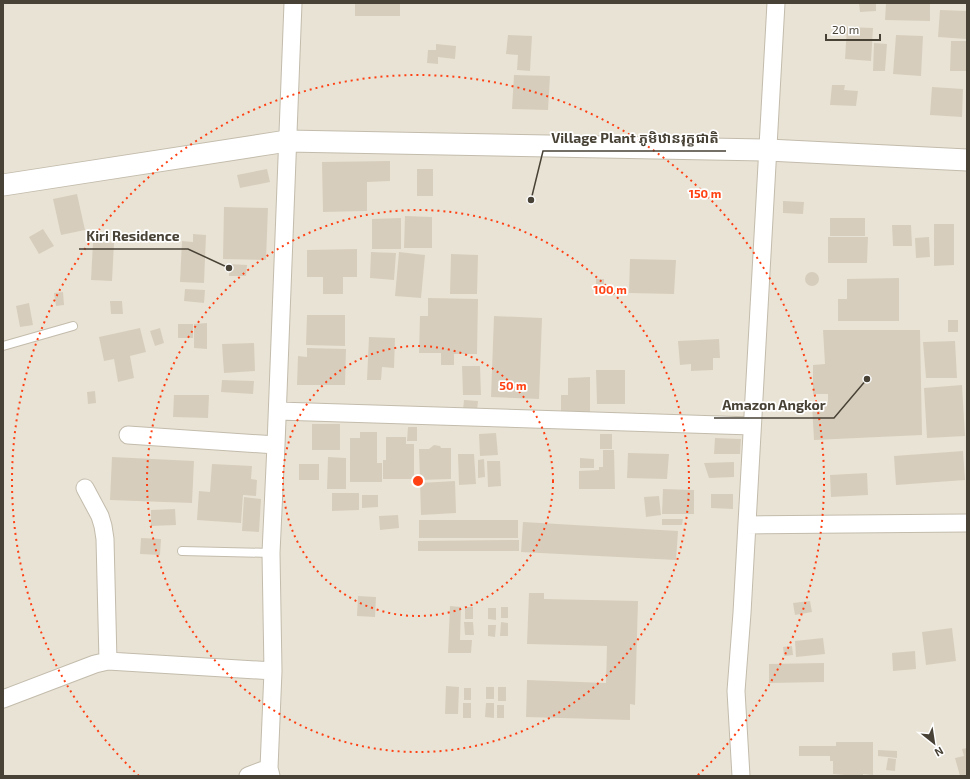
<svg xmlns="http://www.w3.org/2000/svg" width="970" height="779" font-family="'Exo 2','Noto Sans Khmer',sans-serif">
  <style>
    .residential { fill: #e9e3d5 }
    .building { fill: #d7cdbc }
    .lines { fill: none; stroke-linecap: round; stroke-linejoin: round }
    .service-casing { stroke: #c3bcac; stroke-width: 10 }
    .minor-casing { stroke: #c3bcac; stroke-width: 19 }
    .tertiary-casing { stroke: #c3bcac; stroke-width: 23 }
    .service { stroke: #fff; stroke-width: 8 }
    .minor { stroke: #fff; stroke-width: 17 }
    .tertiary { stroke: #fff; stroke-width: 21 }
    .ring { fill: none; stroke: #ff4113; stroke-width: 2; stroke-dasharray: 2 4 }
    .centre { fill: #ff4113; stroke: #fff; stroke-width: 2 }
    .ring-label { font-size: 12px; text-anchor: middle; font-weight: bold; fill: #ff4113; stroke: #fff; stroke-width: 3.5; stroke-linejoin: round; paint-order: stroke }
    .leader { fill: none; stroke: #484236; stroke-width: 1.5 }
    .callout-dot { fill: #484236; stroke: #fff; stroke-width: 1.5 }
    .callout-label { font-size: 14px; text-anchor: middle; font-weight: bold; fill: #484236; stroke: #fff; stroke-width: 3.5; stroke-linejoin: round; paint-order: stroke }
  </style>
  <rect width="100%" height="100%" fill="#f4f1e7"/>
  <path class="residential" d="M3,3H967V776H3Z"/>
  <path class="building" d="M355,3H400V16H355Z
    M859,3H876V11L860,12Z
    M886,3H930V21L885,20Z
    M940,10L967,11V39L938,37Z
    M847,27L873,28L871,61L845,59Z
    M508,35L532,36L530,71L517,70L518,55L506,54Z
    M896,35L923,36L921,76L893,74Z
    M951,41H967L966,71H950Z
    M874,43L887,44L885,71H873Z
    M436,44L456,46L455,59L438,57V64L427,63L428,50H436Z
    M514,75L550,76L548,110L512,109Z
    M832,85H845L844,90L858,91L856,106L830,105Z
    M932,87L963,89L962,117L930,115Z
    M390,161V181L367,182V211L323,212L322,162Z
    M267,169L270,182L240,188L237,175Z
    M417,169H433V196H417Z
    M77,194L85,230L61,235L53,199Z
    M783,201L804,202L803,214L783,213Z
    M224,207L268,208L266,260L223,259Z
    M405,216L432,217V248H404Z
    M401,218V249H372V219Z
    M830,218H865V236H830Z
    M934,224H954V265L934,266Z
    M892,225H911L912,246H893Z
    M43,229L54,246L39,254L29,237Z
    M193,234L206,235L204,283L180,282L182,241L193,242Z
    M828,237H868L867,263H828Z
    M929,237L930,257L916,258L915,238Z
    M93,242L114,243L112,281L91,280Z
    M357,249V277H343V294H323V277H307V250Z
    M371,252L396,253L394,280L370,278Z
    M399,252L425,255L421,298L395,296Z
    M451,254L478,255L477,294H450Z
    M630,259L676,260L674,294L629,293Z
    M229,264L247,265L246,276H229Z
    M805 279a7 7 0 1 1 14 0a7 7 0 1 1-14 0Z
    M899,278V321H838V299H847V279Z
    M596,279H604V288H596Z
    M185,289L205,290L204,303L184,301Z
    M63,292L64,305L56,306L54,293Z
    M428,298L478,299L477,354H454V365H441V353H419L420,316H428Z
    M110,301H122L123,314H111Z
    M29,303L33,325L20,327L16,306Z
    M307,315H345V346L306,345Z
    M494,316L542,318L539,399L491,397Z
    M948,320H958V332H948Z
    M207,323V349L194,348V324Z
    M178,324H193V338H178Z
    M140,328L146,352L130,356L134,378L118,382L114,359L104,361L99,337Z
    M160,328L164,343L155,346L150,331Z
    M823,330H920L922,435L814,440L812,404L828,402V394H813V365L825,364Z
    M369,337L395,338L394,368L382,367L381,380H367Z
    M719,339L720,358H713V370L691,371V364L680,365L678,341Z
    M955,341L957,378H926L923,342Z
    M254,343L255,371L224,373L222,344Z
    M307,348L346,349L345,385H297L298,356L307,357Z
    M462,366H480L481,395H463Z
    M596,370H625V404H597Z
    M590,377V412L561,413V395H568V378Z
    M222,380L254,381L253,394L221,392Z
    M962,385L965,436L927,438L924,388Z
    M95,391L96,403L88,404L87,392Z
    M174,395H209L208,418L173,417Z
    M464,400L478,401L477,411L463,410Z
    M312,424H340V450H312Z
    M408,427H417V441H407Z
    M360,432H377V463H382V482H350V438H360Z
    M496,433L498,455L480,456L479,434Z
    M600,434H612V449H600Z
    M386,437H406V444H414V479H383V460H386Z
    M715,438L741,439L740,454H714Z
    M434,445L440,446L441,448H451V479L420,480L419,449H429Z
    M603,450H614L615,489H579V471L599,470V467H603Z
    M963,451L965,480L896,485L894,456Z
    M628,453L669,454L667,479L627,478Z
    M458,454H474L476,484L459,485Z
    M112,457L194,461L192,503L110,500Z
    M328,457L346,458V489H327Z
    M580,458L594,459V468H580Z
    M484,459L485,477L478,478V460Z
    M487,461H500L501,486L488,487Z
    M734,462V477L709,478L704,463Z
    M212,464L252,466L251,479L257,480L256,496L243,495L241,523L197,520L199,491L210,492Z
    M299,464H319V480H299Z
    M867,473L868,495L831,497L830,475Z
    M455,481L456,513L421,515L420,483Z
    M663,489L694,490V514H662Z
    M332,493H359V510L332,511Z
    M711,494H733V509L711,508Z
    M362,495H378V507L362,508Z
    M659,496L661,515L646,517L644,497Z
    M244,497L261,499L259,532L242,531Z
    M175,509L176,525L151,526V510Z
    M398,515L399,528L380,530L379,516Z
    M662,519H683L682,525H662Z
    M419,520H518V538H419Z
    M523,522L678,531L676,560L521,552Z
    M141,538L161,539L160,555L140,554Z
    M519,540V551H418V541Z
    M529,593H544V599L638,601L635,705L630,704V720L526,717L527,680L606,683L607,646L527,644Z
    M358,596L376,597L375,617L357,616Z
    M810,601L812,612L795,615L793,603Z
    M450,606L461,607L460,640H472L471,653H448Z
    M465,607H473V619H465Z
    M501,607H508V618H501Z
    M488,608H496V620L488,619Z
    M464,622H473L474,635H465Z
    M501,622L508,623V636H500Z
    M488,625H496L495,637L488,636Z
    M952,628L956,661L926,665L922,632Z
    M823,638L825,654L796,657L795,641Z
    M792,646L793,655L784,656L783,647Z
    M915,651L916,669L893,671L892,653Z
    M824,663V682L769,683V664Z
    M446,686L459,687L458,714H445Z
    M486,687H494V699H486Z
    M498,687H506V701H498Z
    M464,688H471V700H464Z
    M463,703H471V718H463Z
    M486,703H494V718L485,717Z
    M497,705H504V718H497Z
    M836,742H873V775L863,774V776H845V775L833,774V761H830V756H799V746H836Z
    M967,748V776H960L955,758L964,756L962,749Z
    M878,750L897,751V758L878,756Z
    M888,758L896,759L895,771L886,770Z"/>
  <g class="lines">
    <defs>
      <path id="service" d="M3,346L73,326
        M182,551L271,553"/>
      <path id="minor" d="M278,411L752,426
        M128,435L276,445
        M85,488L100,516L103,526L105,539L108,661
        M747,525L967,523
        M3,699L95,664L108,661L273,671
        M248,776L269,768
        M271,776L269,768L273,671L271,553L276,445L293,3
        M741,776L736,691L742,613L776,3"/>
      <path id="tertiary" d="M3,185L287,141L768,150L967,160"/>
    </defs>
    <use href="#service" class="service-casing"/>
    <use href="#minor" class="minor-casing"/>
    <use href="#tertiary" class="tertiary-casing"/>
    <use href="#service" class="service"/>
    <use href="#minor" class="minor"/>
    <use href="#tertiary" class="tertiary"/>
  </g>
  <g class="ring">
    <circle cx="418" cy="481" r="135"/>
    <circle cx="418" cy="481" r="271"/>
    <path d="M139 776A406 406 0 1 1 697 776"/>
  </g>
  <circle cx="418" cy="481" r="6" class="centre"/>
  <g class="ring-label">
    <text x="705" y="198">150 m</text>
    <text x="610" y="294">100 m</text>
    <text x="513" y="390">50 m</text>
  </g>
  <path class="leader" d="M531 200L543 151H726M229 268L188 249H79M867 379L834 418H714"/>
  <g class="callout-dot">
    <circle cx="531" cy="200" r="4"/>
    <circle cx="229" cy="268" r="4"/>
    <circle cx="867" cy="379" r="4"/>
  </g>
  <g class="callout-label">
    <text x="635" y="143">Village Plant ភូមិឋានរុក្ខជាតិ</text>
    <text x="133" y="241">Kiri Residence</text>
    <text x="774" y="410">Amazon Angkor</text>
  </g>
  <rect width="970" height="779" fill="none" stroke="#484236" stroke-width="8"/>
  <g transform="translate(934 743) rotate(150)" stroke="#ffffff" stroke-width="3" paint-order="stroke">
  <path d="M0-3L7 15L0 10L-7 15Z" fill="#484236"/>
  <text y="-6" font-size="11" font-weight="bold" text-anchor="middle" fill="#484236">N</text>
  </g>
  <path d="M826 34v6h54v-6" fill="none" stroke="#484236" stroke-width="2"/>
  <text x="832" y="34" font-size="12" fill="#484236" stroke="#ffffff" stroke-width="3" paint-order="stroke">20 m</text>
</svg>
